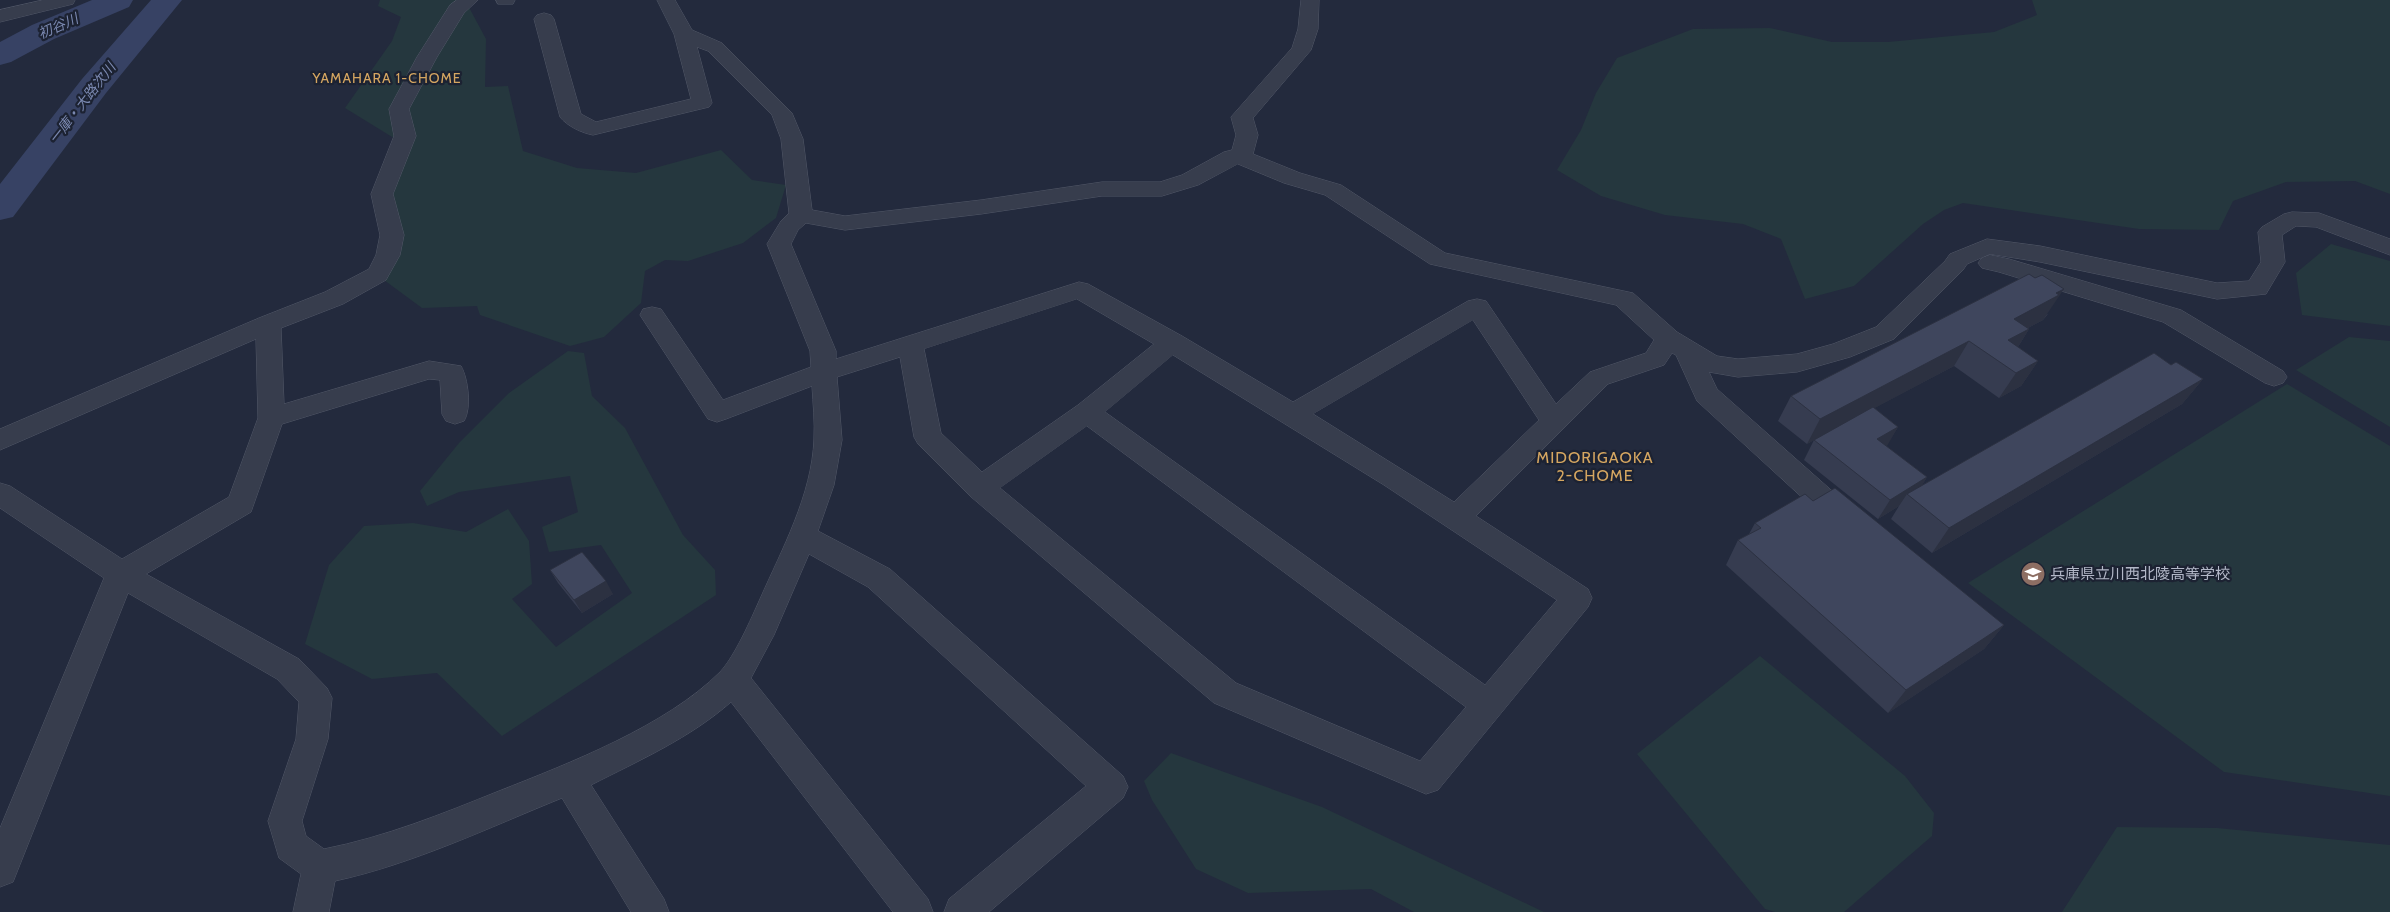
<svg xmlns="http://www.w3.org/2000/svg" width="2390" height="912" font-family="Cabin,'Noto Sans JP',sans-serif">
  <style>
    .green { fill: #25373e }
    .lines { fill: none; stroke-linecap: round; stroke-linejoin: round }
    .river { fill: #374264; fill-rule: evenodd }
    .minor-casing { stroke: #525868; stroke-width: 1 }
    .minor { fill: #373d4d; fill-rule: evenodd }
    .wall { fill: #363c50 }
    .shaded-wall { fill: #2c3141 }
    .building { fill: #3f465d; stroke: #2c3141 }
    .labels { text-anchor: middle; stroke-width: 4.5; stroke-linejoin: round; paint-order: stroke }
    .far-water-label { font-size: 14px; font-style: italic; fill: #7b89b1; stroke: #1c2232 }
    .far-neighbourhood-label { font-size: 14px; letter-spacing: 1px; fill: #d5a661; stroke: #1c2232 }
    .poi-label { font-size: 15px; fill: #b3b8c8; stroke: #1c2232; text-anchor: start }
    .neighbourhood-label { font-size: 16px; letter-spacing: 1px; fill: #d5a661; stroke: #1c2232 }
  </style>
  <rect width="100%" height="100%" fill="#232a3d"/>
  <path class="green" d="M380,0H465L486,39L485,87L508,86L523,151L577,168L636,173L721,150L752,180L786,185L776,218L743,243L688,261L665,260L645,271L641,303L604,337L570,346L480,315L477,306L422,308L384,280L391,197L410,148L345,108L392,41L401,17L378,6Z
    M2032,0H2390V194L2355,181L2286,182L2233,201L2219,230L2139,229L1963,203L1944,210L1923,224L1854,286L1805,299L1781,239L1743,224L1665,215L1601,196L1557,170L1581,130L1596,93L1617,58L1693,29L1770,28L1832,42H1888L1994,32L2037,15Z
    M2331,244L2390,261V326L2302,315L2296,273Z
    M2349,337L2390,341V427L2296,370Z
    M568,351L584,353L592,396L625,428L683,535L715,570L716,595L502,736L437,673L372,679L305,644L329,565L364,526L413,523L466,532L508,509L529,541L532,584L512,599L556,647L632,593L601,545L549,552L542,527L578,512L570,476L459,492L427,506L420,491L459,443L509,393Z
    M2287,384L2390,446V796L2224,772L1968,583Z
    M1760,656L1905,776L1934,813L1932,836L1844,912H1775L1765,909L1637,754Z
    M1171,753L1322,807L1544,912H1414L1371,889L1248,893L1196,869L1152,800L1144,781Z
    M2117,827L2217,828L2390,845V912H2062Z"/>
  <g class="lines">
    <path class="river" d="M92,0H133L129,7L54,39L11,62L0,65V42L32,25Z
      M151,0H182L106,93L13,217L0,220V184L82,79Z"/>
    <defs>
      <path id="minor" d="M43,0H75L73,4L0,22V10Z
        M457,0H478L464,13L437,57L409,109L416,136L393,194L404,235L400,255L386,280L343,304L281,328L284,404L429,361L461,366C468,378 472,408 464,421L455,424L446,421L442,414L440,380L429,379L282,424L251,512L146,574L299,659L327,688L332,698L328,739L302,821L306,836L324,849C385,837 442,814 499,791C570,763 666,726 720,672C735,656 751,619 760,599C782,549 812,495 814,439C815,422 813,404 812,386L726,419L717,422L708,419L640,315L643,309L652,307L661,309L723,400L811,367L810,351L767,244L781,221L789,213L781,139L772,115L708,51L697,47L712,103L709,107L593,135C582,133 567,126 560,117L534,19L537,15L544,13L551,15L554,19L581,114L596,122L691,99L674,34L657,0H675L692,30L722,43L792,113L803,139L812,210L845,216L981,200L1102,182H1160L1182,175L1224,152L1232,150L1236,135L1231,117L1292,48L1298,29L1301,0H1319L1318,29L1311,50L1253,118L1258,135L1253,154L1300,173L1341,185L1445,253L1633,293L1677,332L1717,356L1738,359L1797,354L1833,344L1876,327L1945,261L1950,254L1987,239L2040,246L2217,283L2249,281L2261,262L2258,232L2262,227L2284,214L2292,212L2319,213L2390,239V255L2316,227L2296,226L2282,235L2285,262L2266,294L2217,299L2040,262L1990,254L1967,264L1963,270L1894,339L1850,357L1797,372L1738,377L1709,372L1717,389L1839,497L1843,505L1839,513L1829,516L1819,513L1697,401L1676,355L1672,353L1664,365L1608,384L1476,516L1588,589L1592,598L1588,607L1438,790L1426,794L1214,703L970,496L918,444L914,437L900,357L837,377L842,440L834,485L818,531L890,569L1123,776L1128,787L1123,798L989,912H944L949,899L1086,786L868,587L809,554L774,635L751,678L928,899L933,912H893L731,702C690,738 640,760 591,785L664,899L669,912H631L562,798C488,828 413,864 335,881L329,912H293L301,874L279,858L268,821L296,739L299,702L277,679L128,593L13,882L0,887V828L104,578L0,508V483L10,486L122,559L229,497L258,418L256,339L0,450V429L259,318L325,292L369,269L376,255L380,235L371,194L394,136L389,109L417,57L450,5ZM1238,164L1284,183L1325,195L1430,264L1616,305L1654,340L1646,353L1590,372L1556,404L1486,301L1477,299L1468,301L1293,402L1182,336L1088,284L1079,282L836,359V351L791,244L798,230L806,223L845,230L981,214L1102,196H1162L1198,185ZM1077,299L1154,344L1078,405L982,472L941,433L924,349ZM1473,320L1539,420L1454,502L1313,414ZM1173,355L1384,485L1557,600L1485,685L1105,412ZM1087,426L1466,707L1420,761L1236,683L1000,488Z
        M496,0H515L513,4H498Z
        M1990,255L2009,259L2181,310L2283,371L2287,377L2283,383L2274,386L2265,383L2163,322L1999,272L1982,268L1978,263L1982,258Z"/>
    </defs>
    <use href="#minor" class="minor-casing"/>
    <use href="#minor" class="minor"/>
  </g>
  <path class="wall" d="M2048,314L2043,320L2028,328L2029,329L2018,347L2038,361L2021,386L1999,398L1954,366L1874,408L1898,427L1886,446L1927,477L1922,485L2171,365L2203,379L2182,404L1932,553L1891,519L1899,506L1878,519L1804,460L1814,440L1807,444L1778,421L1791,396Z
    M1813,501L2004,625L1984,649L1888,713L1726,565L1738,540L1749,534L1755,523Z
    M550,570L613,594L582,613L558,583Z"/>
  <path class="shaded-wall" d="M2064,289L2043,320L1998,344L2014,319Z
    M2029,329L2013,355L2008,340Z
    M1969,341L1954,366L1807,444L1820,419Z
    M2038,361L2021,386L1999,398L2016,373Z
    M2203,379L2182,404L1932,553L1949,528Z
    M1898,427L1887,446L1866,459L1877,439Z
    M1927,477L1915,497L1907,494L1899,506L1878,519L1890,500Z
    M606,581L613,594L582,613L574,600Z
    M2004,625L1984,649L1888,713L1906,690Z"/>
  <path class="building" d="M2029,274L2035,278L2042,275L2064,289L2056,293L2059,295L2014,319L2029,329L2008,340L2038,361L2016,373L1969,341L1820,419L1791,396Z
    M2154,353L2171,365L2176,362L2203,379L1949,528L1907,494Z
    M1873,407L1898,427L1877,439L1927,477L1890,500L1814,440Z
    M1835,488L2004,625L1906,690L1738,540L1761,528L1755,523L1805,494L1813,501Z
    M582,552L606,581L574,600L550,570Z"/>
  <defs>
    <symbol id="school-disc" viewBox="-11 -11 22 22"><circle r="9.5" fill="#8d6e63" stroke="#1c2232"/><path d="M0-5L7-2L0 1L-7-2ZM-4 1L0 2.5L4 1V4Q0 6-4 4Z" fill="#fff"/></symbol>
  </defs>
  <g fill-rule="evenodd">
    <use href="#school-disc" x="2019" y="560" width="28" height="28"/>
  </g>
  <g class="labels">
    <g class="far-water-label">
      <text transform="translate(58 26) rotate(-24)" y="5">初谷川</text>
      <text transform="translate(82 103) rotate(-52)" y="5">一庫・大路次川</text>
    </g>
    <g class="far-neighbourhood-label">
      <text x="387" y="83">YAMAHARA 1-CHOME</text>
    </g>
    <g class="poi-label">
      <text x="2050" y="579">兵庫県立川西北陵高等学校</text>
    </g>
    <g class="neighbourhood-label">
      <text x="1595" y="463">MIDORIGAOKA<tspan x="1595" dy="18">2-CHOME</tspan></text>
    </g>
  </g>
</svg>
